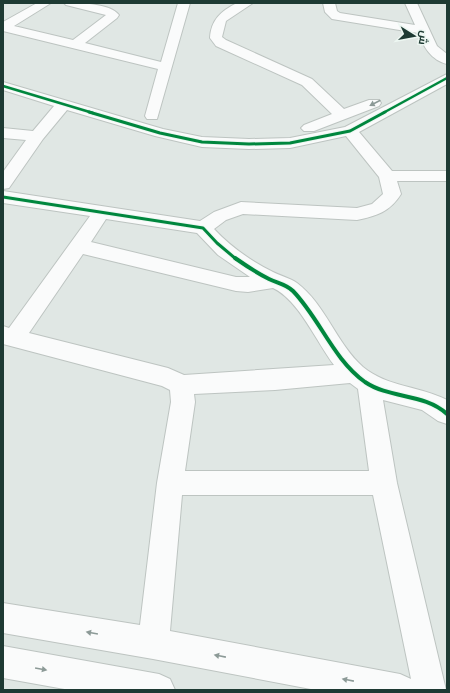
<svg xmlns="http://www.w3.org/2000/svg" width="450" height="693" font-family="'Golos Text',Cairo,sans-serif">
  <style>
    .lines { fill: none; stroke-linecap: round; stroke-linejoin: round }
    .minor-casing { stroke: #bdc4c1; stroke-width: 2 }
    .minor { fill: #fafbfb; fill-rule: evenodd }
    .cycleway-far2-casing { stroke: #edf7f2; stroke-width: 4 }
    .cycleway-far1-casing { stroke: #edf7f2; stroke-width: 5 }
    .cycleway-casing { stroke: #edf7f2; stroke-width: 6 }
    .cycleway-far2 { stroke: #00873e; stroke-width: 2.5 }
    .cycleway-far1 { stroke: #00873e; stroke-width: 3 }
    .cycleway { stroke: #00873e; stroke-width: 4 }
    .oneway { fill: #8c9a97 }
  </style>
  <rect width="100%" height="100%" fill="#e0e7e4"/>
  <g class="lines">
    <defs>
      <path id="minor" d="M37,3H51L14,26L73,40L106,15L66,5L64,3C79,3 110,3 119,15L117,18L85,43L161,62L178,3H190L157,119H147L145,116L158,69L3,31V22Z
        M237,3H253L226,21L222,37L226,40L312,79L344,109L369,100H379L381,103L379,106L314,131H304L301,128L304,125L332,114L302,85L216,46L210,38C211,20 221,11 237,3Z
        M323,3H335L337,11L340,13L415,25L405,3H417L437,46L447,54V64C431,60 424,47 418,33L332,19L325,12Z
        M447,74V84L359,132L392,171H447V181H397L401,194C390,212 376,216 357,220L243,214L226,220L214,229C231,247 251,261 273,272C281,276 290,278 297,283C326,305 336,343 363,367C387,387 420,386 447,400V424L438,421L422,410L383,400L397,483L446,690H316L153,659L3,633V603L140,625L157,483L171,402L170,390L162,386L3,344V326L9,328L90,216L3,203V191L200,221L214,212L241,202L357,208L372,204L383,194L379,177L346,136L290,148L249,149L202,147L155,136L67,110L43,139L9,188L3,189V172L26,140L3,138V128L33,131L54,106L3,90V82L163,129L202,137L249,139L290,138L345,127ZM106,219L197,233L218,255L250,277H236L91,242ZM83,254L236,291L248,292L273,288C299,300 317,343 334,365L184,375L168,368L29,333ZM350,383L358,389L369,471H185L195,402L194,394L275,390ZM182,495H373L411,679L400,674L170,631Z
        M3,646L159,674L170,679L175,690H70L3,678Z"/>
    </defs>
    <use href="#minor" class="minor-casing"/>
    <use href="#minor" class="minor"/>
    <defs>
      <path id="cycleway-far2" d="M3,86L93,113
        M383,113L447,78"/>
      <path id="cycleway-far1" d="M89,112L160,133L202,142L249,144L290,143L350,131L385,112
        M3,197L203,228L217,243L236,259"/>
      <path id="cycleway" d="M235,258C245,265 257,273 269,279C277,283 286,284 293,291C320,319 333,359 365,382C390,399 424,393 447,414"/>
    </defs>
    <use href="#cycleway-far2" class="cycleway-far2-casing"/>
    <use href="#cycleway-far1" class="cycleway-far1-casing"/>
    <use href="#cycleway" class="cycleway-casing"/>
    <use href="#cycleway-far2" class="cycleway-far2"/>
    <use href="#cycleway-far1" class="cycleway-far1"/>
    <use href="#cycleway" class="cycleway"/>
  </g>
  <defs><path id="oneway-solid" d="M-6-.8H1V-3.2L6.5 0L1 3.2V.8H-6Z"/></defs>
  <g class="oneway">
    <use href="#oneway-solid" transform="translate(375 103) rotate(153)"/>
    <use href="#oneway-solid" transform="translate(92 633) rotate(-170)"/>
    <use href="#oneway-solid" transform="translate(220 656) rotate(-169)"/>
    <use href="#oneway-solid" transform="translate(41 669) rotate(10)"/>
    <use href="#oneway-solid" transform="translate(348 680) rotate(-169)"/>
  </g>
  <rect width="450" height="693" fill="none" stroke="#1e3a33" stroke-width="8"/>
  <g transform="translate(414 36) rotate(101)" stroke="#edf7f2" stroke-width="3" paint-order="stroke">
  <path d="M0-3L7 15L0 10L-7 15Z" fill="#1e3a33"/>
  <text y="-6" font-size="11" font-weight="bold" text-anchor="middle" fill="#1e3a33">ش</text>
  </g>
</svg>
